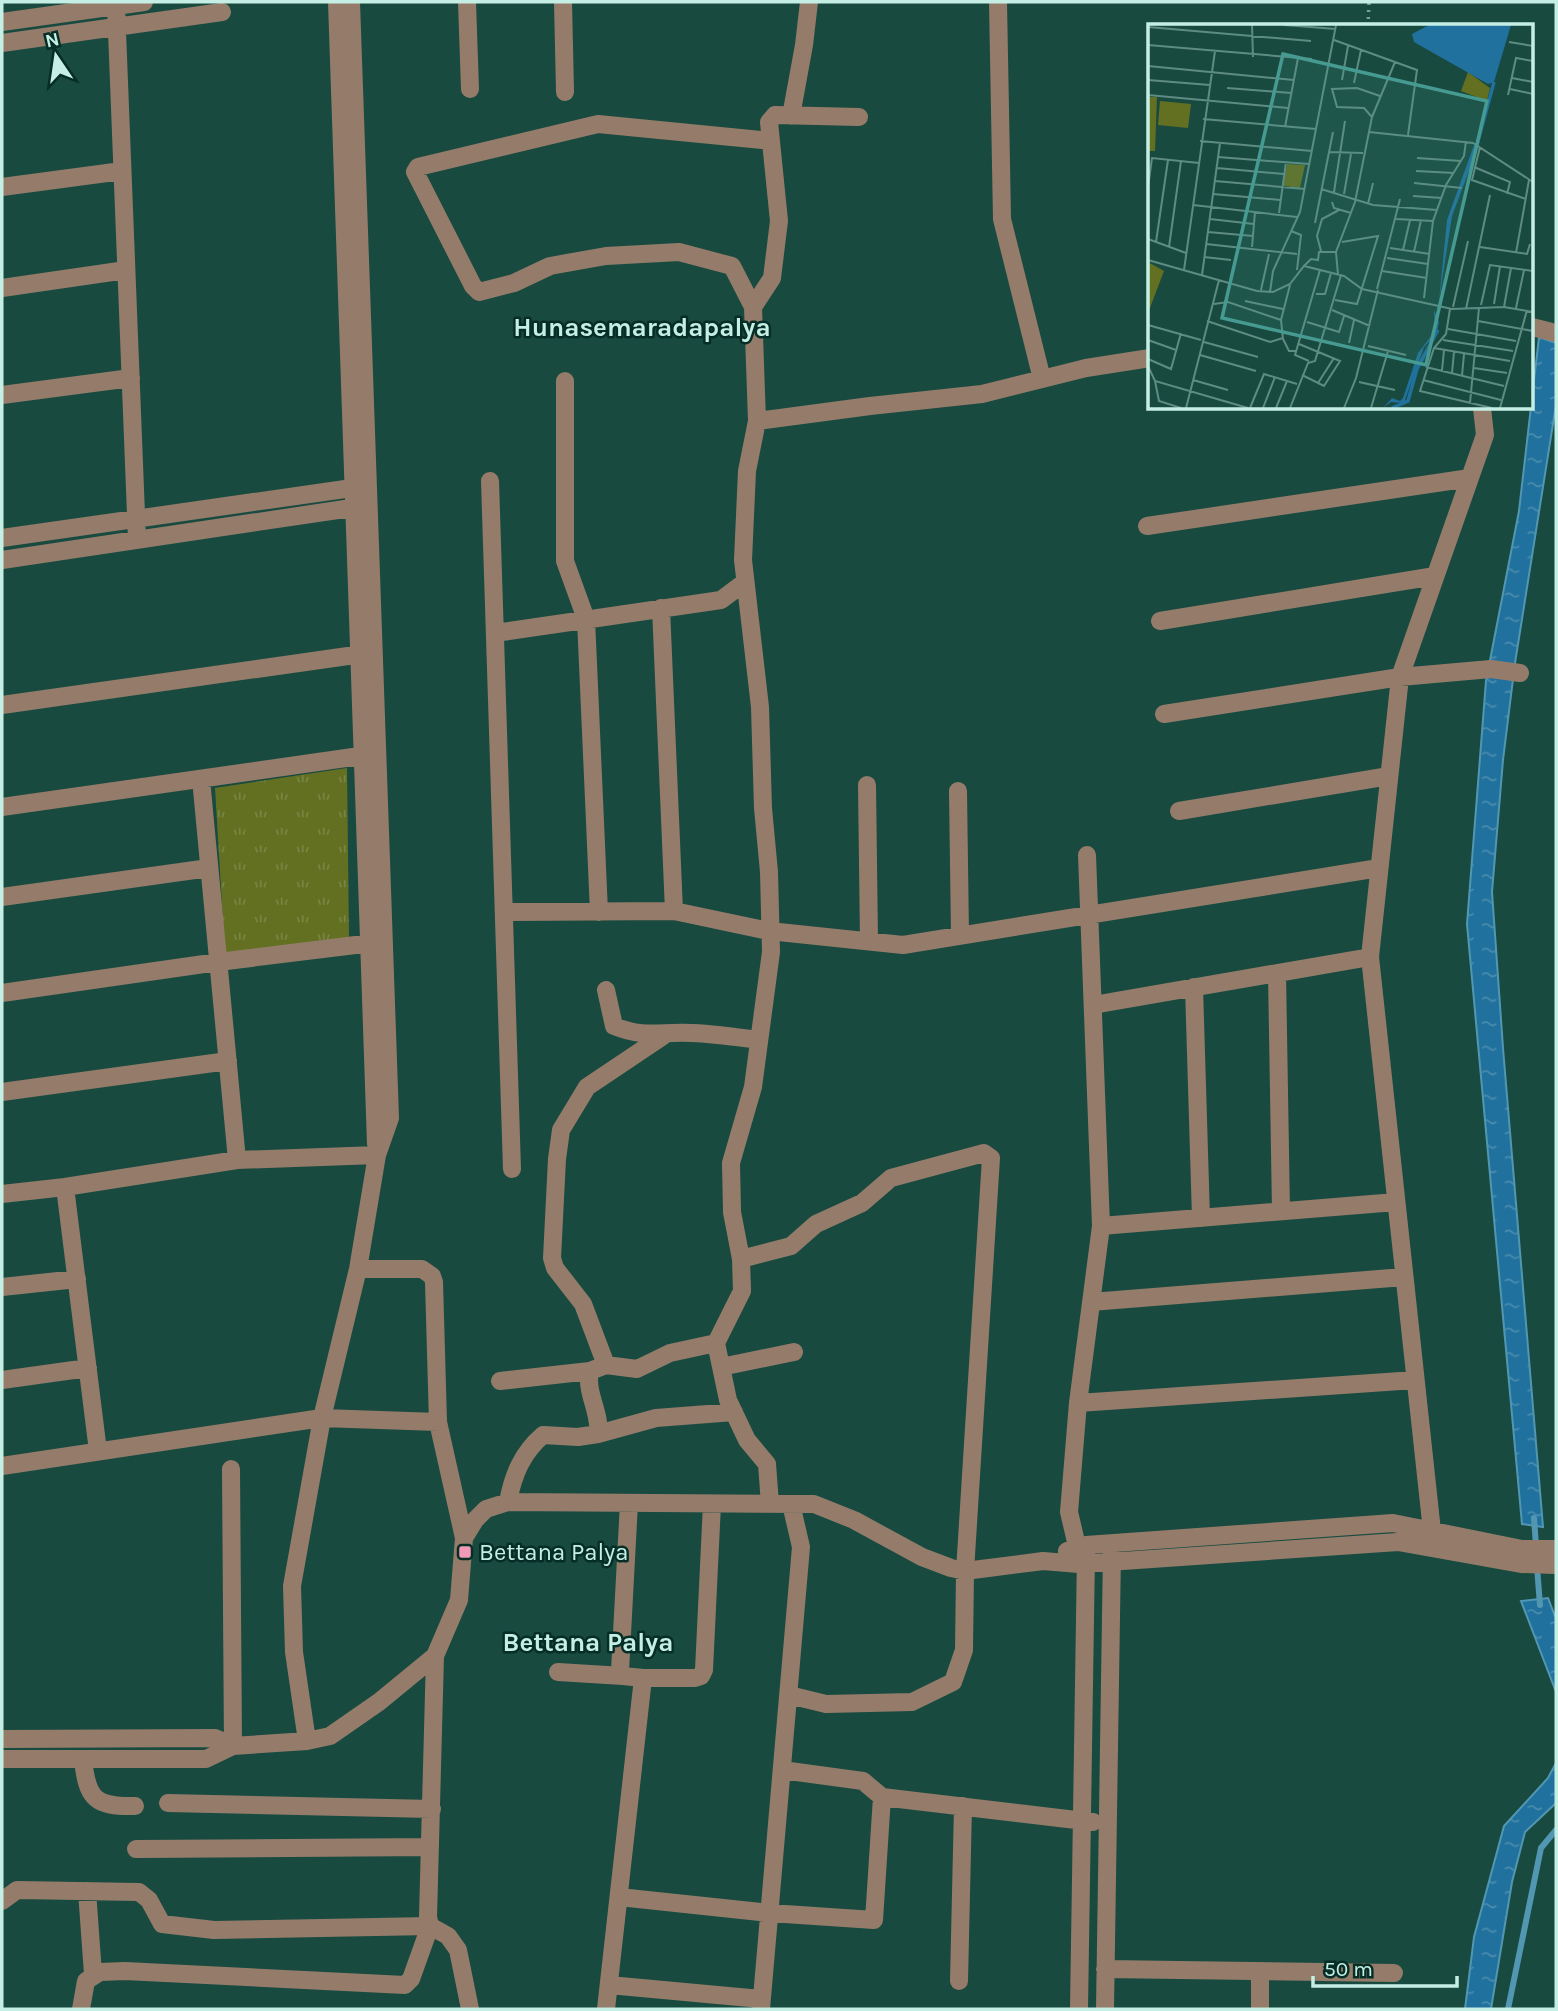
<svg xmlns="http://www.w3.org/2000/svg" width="1558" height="2011" font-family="Karla,sans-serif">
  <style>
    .park { fill: url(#park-tufts) }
    .water { fill: url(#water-ripples); stroke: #5297b2; stroke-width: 2 }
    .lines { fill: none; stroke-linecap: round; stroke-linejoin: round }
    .stream { stroke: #5297b2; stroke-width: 6 }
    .path { stroke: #76a399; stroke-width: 3.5; stroke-dasharray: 2 5; stroke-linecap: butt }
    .minor { stroke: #957c6a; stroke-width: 18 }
    .poi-dot { fill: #f09ab7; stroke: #062e27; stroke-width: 2.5 }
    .labels { text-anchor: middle; stroke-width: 5; stroke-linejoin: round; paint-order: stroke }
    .poi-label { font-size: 24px; fill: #c5efe4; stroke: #062e27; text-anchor: start }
    .neighbourhood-label { font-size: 26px; font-weight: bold; fill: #c5efe4; stroke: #062e27 }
    .inset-river { fill: none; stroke: #20719d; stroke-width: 3.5 }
    .inset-road { fill: none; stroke: #5e8c82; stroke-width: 2 }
    .view { fill: #469a91; fill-opacity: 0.15; stroke: #469a91; stroke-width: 3.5 }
    .inset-edge { fill: none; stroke: #c5efe4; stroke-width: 3.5 }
  </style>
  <defs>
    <pattern id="park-tufts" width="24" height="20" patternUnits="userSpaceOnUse" patternTransform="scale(1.75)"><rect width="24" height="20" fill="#637022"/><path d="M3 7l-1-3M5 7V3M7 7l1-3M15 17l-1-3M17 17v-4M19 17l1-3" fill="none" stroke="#788542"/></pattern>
    <pattern id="water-ripples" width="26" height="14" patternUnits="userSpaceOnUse" patternTransform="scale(1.75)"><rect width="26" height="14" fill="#20719d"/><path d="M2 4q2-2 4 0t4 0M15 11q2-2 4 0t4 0" fill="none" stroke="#498caf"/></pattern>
  </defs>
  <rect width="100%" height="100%" fill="#194a40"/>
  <path class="park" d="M347,768L349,941L225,955L215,788Z"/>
  <path class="water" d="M1539,337L1556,343V405L1515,663L1503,760L1492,892L1503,1048L1543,1527L1522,1524L1467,924L1486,681L1519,511Z
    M1548,1598L1556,1619V1692L1521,1601Z
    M1556,1763V1803L1525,1832L1512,1882L1491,2009H1465L1474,1937L1504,1826L1548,1778Z"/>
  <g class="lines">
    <path class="stream" d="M1534,1518L1536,1546
      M1537,1567L1540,1605
      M1508,2009L1541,1848L1556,1830"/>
    <path class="path" d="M1368,26L1369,2"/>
    <path class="minor" d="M337,2L376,1144
      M467,2L470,89
      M563,2L565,92
      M998,2L1002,219L1042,379
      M116,6L137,540
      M2,22L144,2
      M2,43L222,12
      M791,116L804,45L809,2
      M2,187L122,171
      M2,288L126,270
      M753,307L772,278L779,221L769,122L775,115L859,117
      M1532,327L1556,333
      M565,381V561L586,619L599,912
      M2,395L131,378
      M757,421L870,406L982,394L1086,368L1150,358
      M490,481L512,1169
      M1147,526L1470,478
      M2,538L366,486
      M2,560L365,506
      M661,608L674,911
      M1160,621L1435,576
      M495,633L721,600L745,582
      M2,705L369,653
      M1164,714L1400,677L1491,669L1520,673
      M201,779L237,1160
      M867,785L869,941
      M958,791L960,935
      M2,807L374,754
      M1179,811L1389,776
      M2,897L209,868
      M504,912L674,911L769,931L903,945L1379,868
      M1277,973L1281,1211
      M1194,987L1201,1218
      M606,990L614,1026C646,1039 661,1031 692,1033C714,1034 737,1037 759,1040
      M2,993L218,962L380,942
      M1093,1005L1370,957
      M2,1092L228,1061
      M65,1187L98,1451
      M2,1194L65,1187L237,1160L377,1155
      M1101,1226L1396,1202
      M741,1259L791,1246L816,1224L862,1203L891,1178L984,1153L991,1158L965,1571L964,1650L953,1682L912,1702L826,1704L789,1695
      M358,1269H422L432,1276L434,1282L438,1422L464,1538
      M2,1287L77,1279
      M1091,1302L1404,1277
      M606,1365L583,1304L555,1268L552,1258L557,1159L561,1130L587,1087L666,1034
      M721,1367L794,1352
      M2,1380L88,1368
      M500,1381L590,1371
      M1078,1403L1415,1380
      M598,1434L656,1418L734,1412
      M2,1466L322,1418L438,1422
      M231,1469L233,1746
      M508,1502C513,1475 522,1453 543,1435L578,1437L598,1434C601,1412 585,1393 590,1371L606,1365L637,1369L670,1353L716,1343
      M770,1504L767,1464L747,1440L728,1400L716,1343L742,1291L741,1259L732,1212L731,1163L753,1087L771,952L769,872L763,808L760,707L743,560L747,471L757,421L753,307L732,266L679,252L606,256L550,266L514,283L479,292L473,286L415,172L418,167L598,124L771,141
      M1432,1531L1370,957L1400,677L1485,435L1482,408
      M1077,1546L1069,1512L1078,1403L1101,1226L1087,855
      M1067,1551L1086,1545L1393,1523L1522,1549H1556
      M435,1656L428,1917L430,1926L448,1936L458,1950L470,2009
      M558,1672L623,1676
      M643,1678H695L701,1676L704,1670L712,1504
      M2,1739L215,1738L233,1746
      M307,1741L294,1652L292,1586L322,1418L358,1269L377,1155L390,1118L351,2
      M2,1759H206L233,1746L307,1741L330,1736L379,1702L435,1656L459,1600L464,1538L475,1520L486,1509L508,1502L814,1504L854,1520L922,1557L951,1568L965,1571L1043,1561L1079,1564L1398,1542L1521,1564L1556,1565
      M83,1759C87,1799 95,1807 135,1806
      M782,1770L863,1781L882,1797L1093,1822
      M168,1803L432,1809
      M136,1849L430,1847
      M87,1891L93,1974
      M619,1897L770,1913L874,1920L882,1797
      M2,1901L17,1890L139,1892L149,1900L162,1924L214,1930L430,1926L411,1979L405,1985L125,1971L100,1972L86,1981L81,2009
      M1105,1969L1394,1973
      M1260,1971V2009
      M959,1981L963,1806
      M609,1985L761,1999
      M606,2009L643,1678L623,1676L620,1671L629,1503
      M761,2009L801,1547L791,1504
      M1079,2009L1086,1554
      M1105,2009L1112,1551"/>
  </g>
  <rect class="poi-dot" x="458" y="1545" width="14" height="14" rx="3.5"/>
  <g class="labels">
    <g class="poi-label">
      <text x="479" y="1560">Bettana Palya</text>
    </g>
    <g class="neighbourhood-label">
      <text x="642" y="336">Hunasemaradapalya</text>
      <text x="588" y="1651">Bettana Palya</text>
    </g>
  </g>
  <g transform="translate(1148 24)">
    <rect width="385" height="385" fill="#194a40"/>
    <path d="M0,73H9L7,127H0ZM12,77L43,80L40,104L10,101ZM0,238L16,247L0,289Z" fill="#637022"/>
    <path d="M320,48L342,64L339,77L313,67Z" fill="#637022"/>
    <path d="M139,140L157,141L152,164L135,162Z" fill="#637022"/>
    <path d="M281,1H363L346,58L340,60L266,18L264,10ZM326,121L330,123L304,192L291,277L299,196ZM286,286L291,298L289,309L276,323L256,379L243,378L235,384L244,374L252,377L255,374L270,329L287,307Z" fill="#20719d"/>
    <path class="inset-river" d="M329,121L346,58M244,384L260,377L269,345L290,306"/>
    <path class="inset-road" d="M104,1L105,33M136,1L188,5M0,3L163,17M186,16L269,46L260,111M361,18L385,22M0,21L164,35M0,42L146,56M364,54L385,58M0,56L62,61M194,56L200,22M206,59L213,26M79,64L143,69M362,65L385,70M0,71L140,84M360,71L368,34L385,37M224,93L247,38M55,95L168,105M137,103L150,34M221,108L325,119L385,158M52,117L164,127M332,123L324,156L378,175M181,128L215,129M70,133L161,140M269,134L313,137M326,143L362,158L359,170M69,144L136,150M268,147L306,149M67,157L157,165M266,159L314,164M0,163L4,134L51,139M173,165L225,181L289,186M186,168L197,97M65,170L132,176M196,170L203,130M265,172L294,174M184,178L186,184L203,189M220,180L225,159M45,181L149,193M131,189L138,138M62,195L106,200M248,195L285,197M167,199L185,108M143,207L153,211L149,246M60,208L105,212M0,215L38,229M8,218L20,136M58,220L149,230M21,223L33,137M104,223L107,188M332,223L379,230L382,220M242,224L282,230M255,226L262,196M173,227L169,212L174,195L191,186M266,228L273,196M368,229L381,156M56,233L83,236M239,234L280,240M0,236L109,267L125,268L142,260L156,242L196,252L214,265L304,285L356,283L385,288M156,242L163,235L170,236L171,228H188M36,246L67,27M234,247L279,254M54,251L72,119M190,251L188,228L207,178L224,93L216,84L189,83L184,65L209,64L232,72M142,261L133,296L135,315L141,327H148M229,265L252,175M113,266L121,230M122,268L125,247L152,188L188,1M168,270H177L183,249M276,274L285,197L298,161L316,132L318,117M187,276L209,280L230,212L194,218M97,277L135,285M66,280L80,278L133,296M346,280L352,242M333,281L342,241L385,247M305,283L320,217M356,283L363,244M368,284L376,246M302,285L298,310L286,324L272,367L344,384M318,285L342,171M184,286L222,302M59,297L122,318L135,314M330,297L385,307M159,298L191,308L196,292M0,301L53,316M300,305L368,317M0,316L28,326M295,316L365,327M56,318L110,333M201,319L206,296M151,320L192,337L176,362L170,359M220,322L258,331M286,324L362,337M52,331L108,347M0,335L23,345L33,309M161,337L147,331L172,246M0,342L7,357L100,384M278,343L356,362M326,344L359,349M294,347L296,326M304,349L306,328M154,351L170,359L186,334M314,352L316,330M45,356L80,366M275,356L353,376M7,357L11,377L33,384M211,358L247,366M322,379L331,284M38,384L71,256M102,384L116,350L149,360M115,384L127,353M128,384L139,357M142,384L160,339L167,337L193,251M196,384L208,354L230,266M223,384L240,327M352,384L379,286"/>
    <path class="view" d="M135,30L339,77L278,341L74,294Z"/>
    <rect width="385" height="385" class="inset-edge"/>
  </g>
  <rect width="1558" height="2011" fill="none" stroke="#c5efe4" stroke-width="7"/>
  <g transform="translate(56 56) rotate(347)" stroke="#062e27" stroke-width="5" paint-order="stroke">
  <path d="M0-5L12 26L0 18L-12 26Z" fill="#c5efe4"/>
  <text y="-10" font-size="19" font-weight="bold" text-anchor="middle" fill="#c5efe4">N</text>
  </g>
  <path d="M1313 1976v10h144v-10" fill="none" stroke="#c5efe4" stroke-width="3.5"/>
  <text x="1324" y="1976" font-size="21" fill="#c5efe4" stroke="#062e27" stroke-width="5" paint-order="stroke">50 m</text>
</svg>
